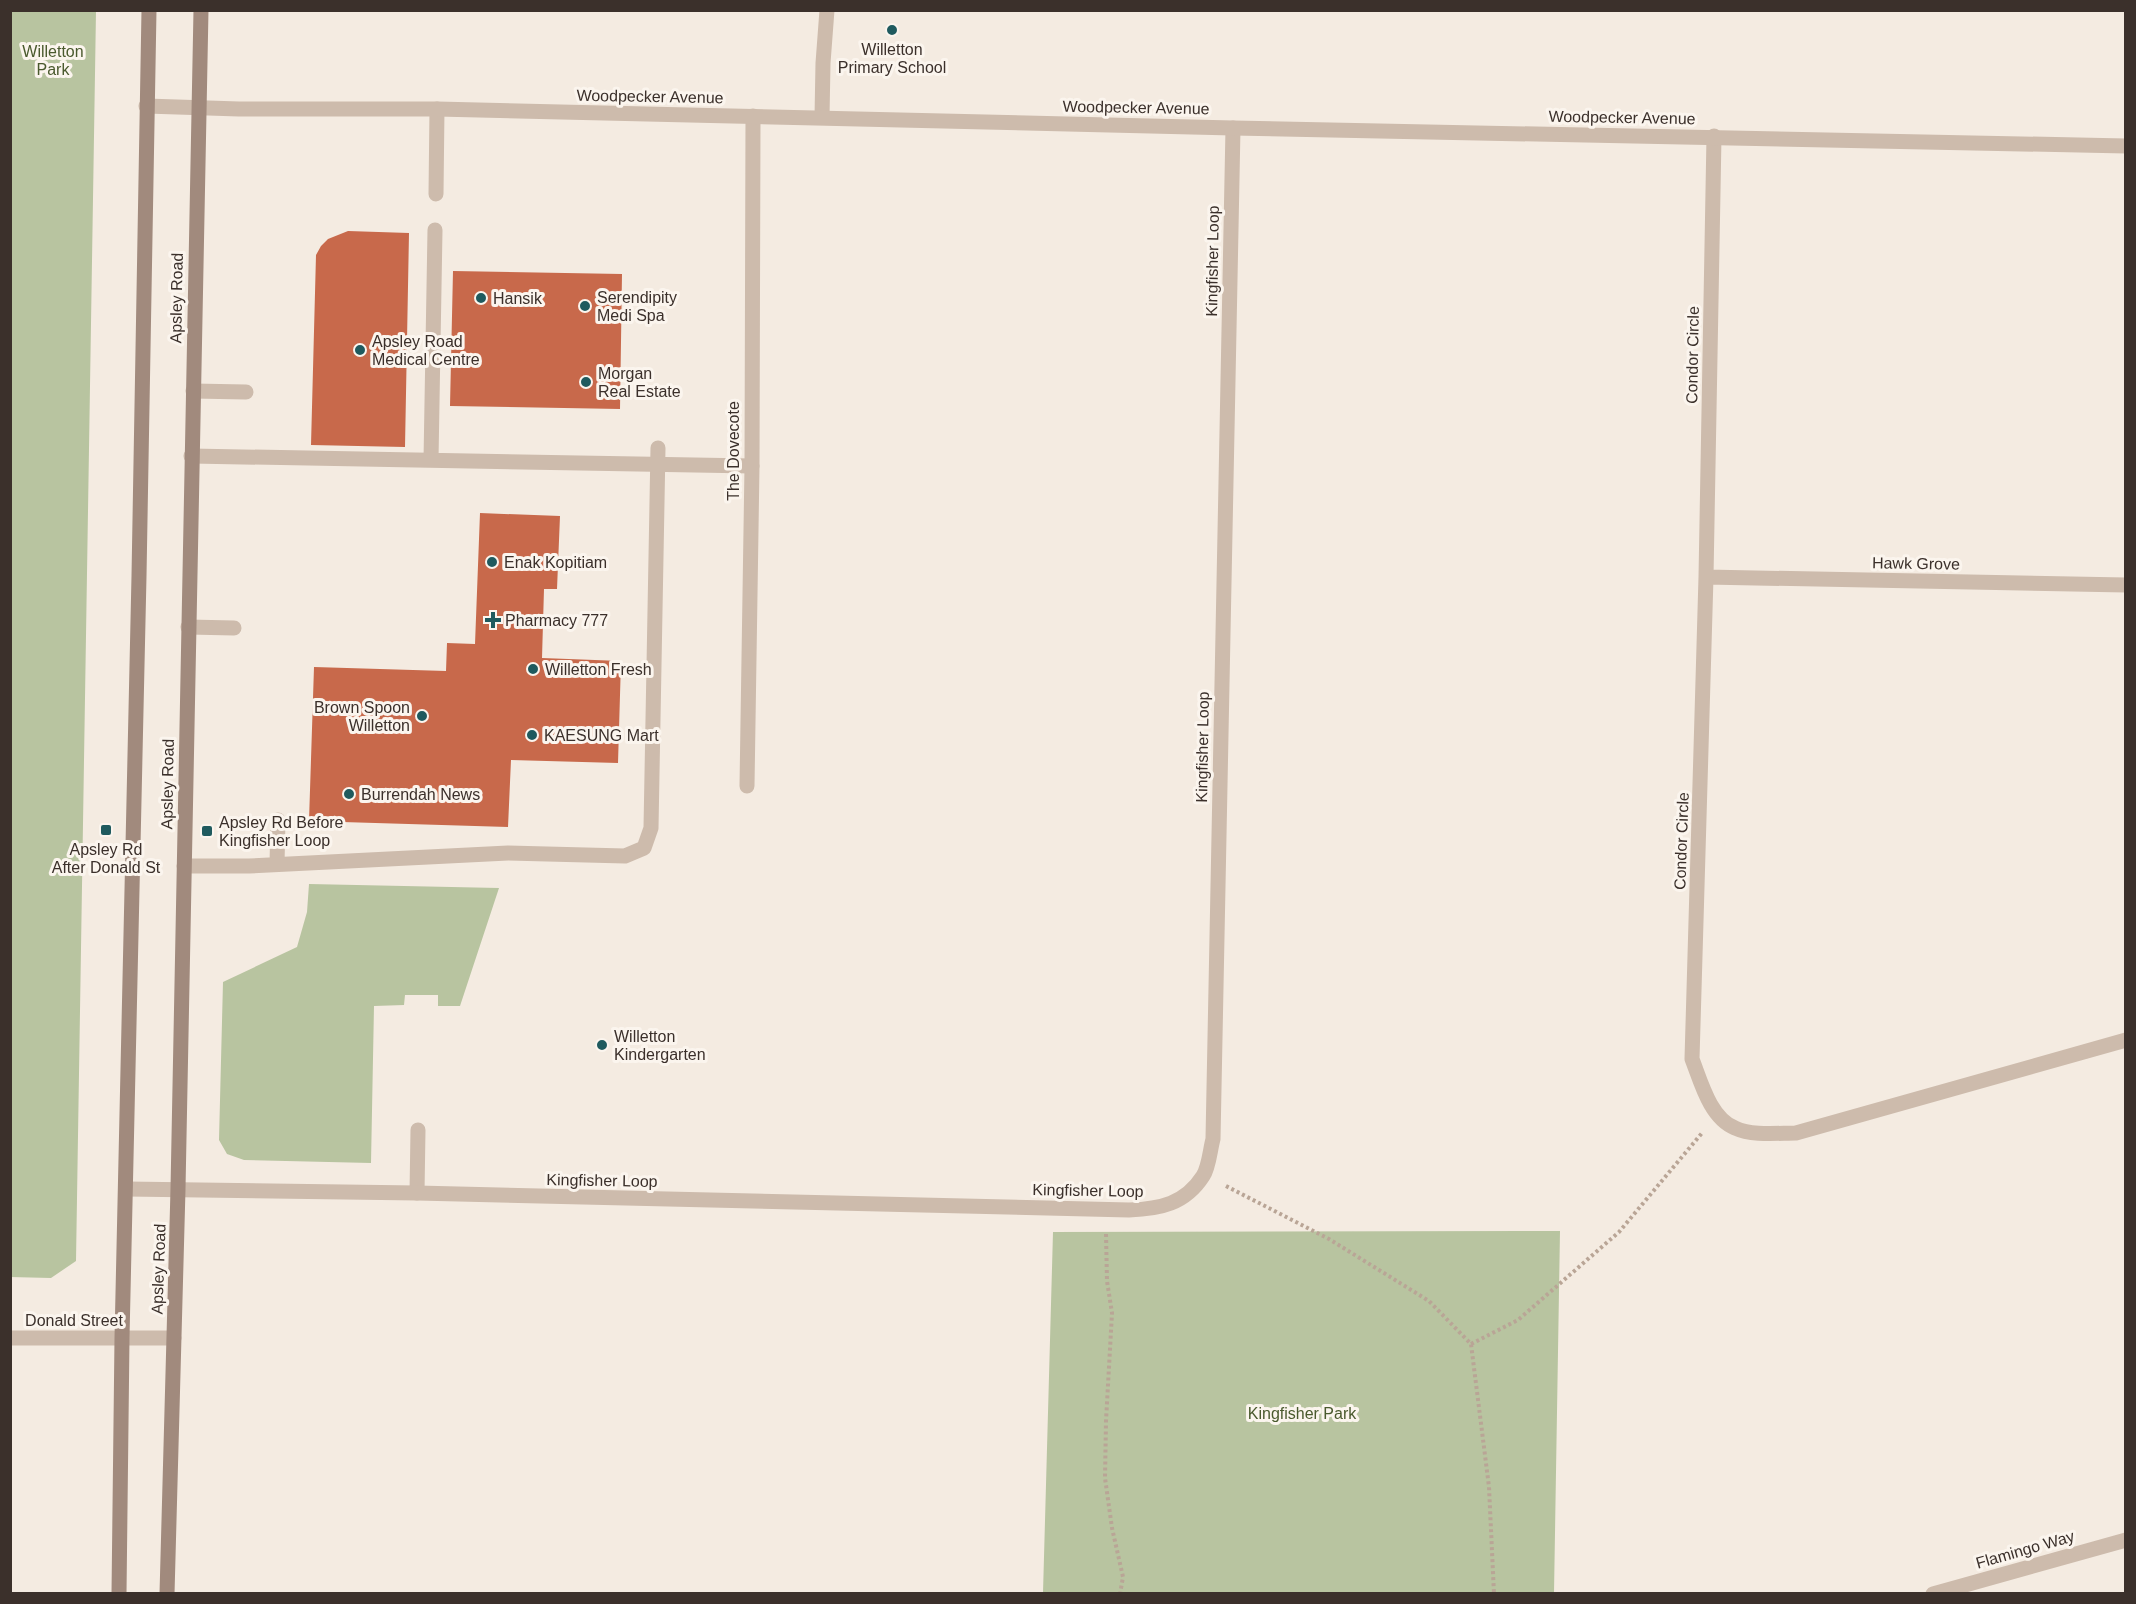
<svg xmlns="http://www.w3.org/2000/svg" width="2136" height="1604" font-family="Arial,sans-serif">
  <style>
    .green { fill: #b8c4a0 }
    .building { fill: #c8694b }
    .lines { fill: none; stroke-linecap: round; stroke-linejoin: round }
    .path { stroke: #b9a596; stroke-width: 4; stroke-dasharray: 3 3; stroke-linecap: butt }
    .service { stroke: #cdbbac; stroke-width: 15 }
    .minor { stroke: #cdbbac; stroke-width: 15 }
    .tertiary { stroke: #cdbbac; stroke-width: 15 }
    .secondary { stroke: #a18a7d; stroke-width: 15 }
    .poi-dot { fill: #1f5a5e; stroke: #fbf5ee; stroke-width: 2 }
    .labels { text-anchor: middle; stroke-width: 6; stroke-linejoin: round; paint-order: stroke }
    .poi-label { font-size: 16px; fill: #3b302b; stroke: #fbf5ee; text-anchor: start }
    .park-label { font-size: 16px; fill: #4a5a2e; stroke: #fbf5ee }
    .street-label { font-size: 16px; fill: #3b302b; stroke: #fbf5ee }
  </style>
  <rect width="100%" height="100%" fill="#f4ebe1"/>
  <path class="green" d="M11,10L96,11L76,1261L51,1278L10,1277Z
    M309,884L499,888L460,1006H438V995H405L404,1005L374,1006L371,1163L244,1160L227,1154L219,1140L223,982L297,947L307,912Z
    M1560,1231L1554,1593H1043L1053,1232Z"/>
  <path class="building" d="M348,231L409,233L405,447L311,445L316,255L321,246L328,239Z
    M453,271L622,274L620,409L450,406Z
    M480,513L560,516L557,589H544L542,658L621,661L618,763L511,760L508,827L309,821L314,667L446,671L447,643L475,644Z"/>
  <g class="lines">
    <path class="path" d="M1226,1186L1329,1239L1429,1301L1471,1344L1489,1487L1494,1594
      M1106,1234L1107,1281L1112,1313L1106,1421L1105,1478L1112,1528L1123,1577L1120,1594
      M1471,1344L1518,1320L1619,1232L1702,1133"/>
    <path class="service" d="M822,117L823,63L827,10
      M436,194L437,109
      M193,391L246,392
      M191,456L752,466
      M431,460L435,230
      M188,627L234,628
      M277,864L278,820
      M184,866H249L508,853L625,856L644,848L651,828L658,448
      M417,1193L418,1130"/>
    <path class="minor" d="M1714,136L1706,577L1692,1059C1701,1082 1710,1118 1735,1128C1752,1136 1778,1133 1796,1133L2126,1040
      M1706,577L2126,585
      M747,786L752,466L753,116
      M126,1189L417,1193L1129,1210C1160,1209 1185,1204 1203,1176C1209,1167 1210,1150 1213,1139L1233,128
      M10,1338H174
      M1933,1594L2126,1540"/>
    <path class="tertiary" d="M146,106L239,109H437L1233,128L2126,146"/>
    <path class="secondary" d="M119,1594L122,1338L139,576L149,10
      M167,1594L178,1189L201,10"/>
  </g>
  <g class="poi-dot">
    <circle cx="892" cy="30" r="6"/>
    <circle cx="481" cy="298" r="6"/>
    <circle cx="585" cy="306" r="6"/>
    <circle cx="360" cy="350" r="6"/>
    <circle cx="586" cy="382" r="6"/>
    <circle cx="492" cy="562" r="6"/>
    <path d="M490 611h6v6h6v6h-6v6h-6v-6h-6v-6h6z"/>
    <circle cx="533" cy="669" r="6"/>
    <circle cx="422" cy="716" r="6"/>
    <circle cx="532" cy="735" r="6"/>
    <circle cx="349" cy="794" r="6"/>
    <rect x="100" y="824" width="12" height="12" rx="3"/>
    <rect x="201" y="825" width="12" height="12" rx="3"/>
    <circle cx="602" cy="1045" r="6"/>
  </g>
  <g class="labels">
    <g class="poi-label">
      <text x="892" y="55" text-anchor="middle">Willetton<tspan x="892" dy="18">Primary School</tspan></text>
      <text x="597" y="303">Serendipity<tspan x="597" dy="18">Medi Spa</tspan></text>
      <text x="493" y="304">Hansik</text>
      <text x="372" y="347">Apsley Road<tspan x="372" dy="18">Medical Centre</tspan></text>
      <text x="598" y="379">Morgan<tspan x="598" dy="18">Real Estate</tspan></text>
      <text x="504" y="568">Enak Kopitiam</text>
      <text x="505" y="626">Pharmacy 777</text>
      <text x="545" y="675">Willetton Fresh</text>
      <text x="410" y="713" text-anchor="end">Brown Spoon<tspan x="410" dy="18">Willetton</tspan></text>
      <text x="544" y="741">KAESUNG Mart</text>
      <text x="361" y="800">Burrendah News</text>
      <text x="219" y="828">Apsley Rd Before<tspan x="219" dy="18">Kingfisher Loop</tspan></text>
      <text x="106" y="855" text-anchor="middle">Apsley Rd<tspan x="106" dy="18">After Donald St</tspan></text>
      <text x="614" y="1042">Willetton<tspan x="614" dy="18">Kindergarten</tspan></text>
    </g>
    <g class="park-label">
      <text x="53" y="57">Willetton<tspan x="53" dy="18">Park</tspan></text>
      <text x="1302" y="1419">Kingfisher Park</text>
    </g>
    <g class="street-label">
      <text transform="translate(650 96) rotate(1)" y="6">Woodpecker Avenue</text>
      <text transform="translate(1136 107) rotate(1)" y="6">Woodpecker Avenue</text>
      <text transform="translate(1622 117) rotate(1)" y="6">Woodpecker Avenue</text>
      <text transform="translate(1212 261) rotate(-89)" y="6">Kingfisher Loop</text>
      <text transform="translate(176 298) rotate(-89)" y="6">Apsley Road</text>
      <text transform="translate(1692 355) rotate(-89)" y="6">Condor Circle</text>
      <text transform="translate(733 451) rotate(-90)" y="6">The Dovecote</text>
      <text transform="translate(1916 563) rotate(1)" y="6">Hawk Grove</text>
      <text transform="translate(1202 747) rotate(-89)" y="6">Kingfisher Loop</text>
      <text transform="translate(167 784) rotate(-89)" y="6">Apsley Road</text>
      <text transform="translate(1681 841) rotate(-88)" y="6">Condor Circle</text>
      <text transform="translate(602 1180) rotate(1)" y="6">Kingfisher Loop</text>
      <text transform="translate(1088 1190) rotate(1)" y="6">Kingfisher Loop</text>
      <text transform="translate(158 1269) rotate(-88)" y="6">Apsley Road</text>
      <text x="74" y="1326">Donald Street</text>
      <text transform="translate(2025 1549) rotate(-16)" y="6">Flamingo Way</text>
    </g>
  </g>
  <rect width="2136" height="1604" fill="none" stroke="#3b302b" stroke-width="24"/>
</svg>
